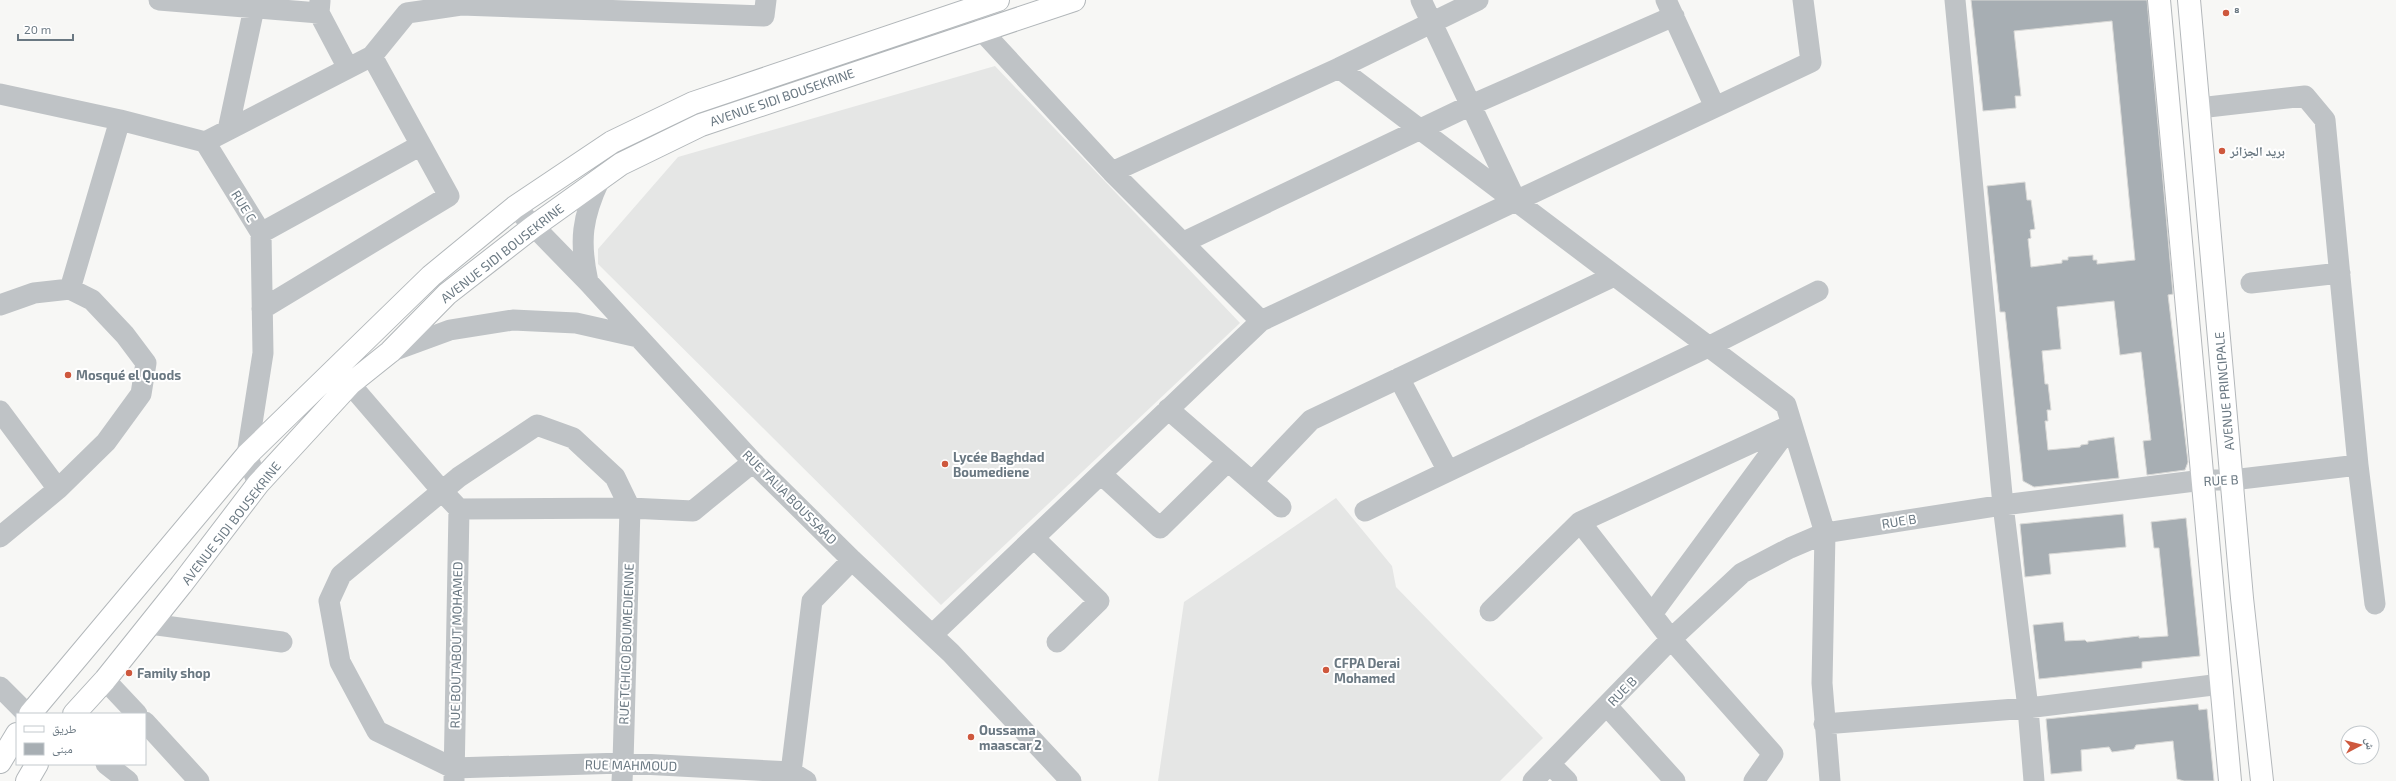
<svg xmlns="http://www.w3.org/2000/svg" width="2396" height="781" font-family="'Exo 2','Noto Naskh Arabic',sans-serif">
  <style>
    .built { fill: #e5e6e5 }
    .building { fill: #a7aeb3; stroke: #d9d9d7 }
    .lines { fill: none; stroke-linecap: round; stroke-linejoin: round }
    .secondary-casing { stroke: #b2b7ba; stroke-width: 24 }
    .primary-casing { stroke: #b3b7ba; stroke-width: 24 }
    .street { stroke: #bfc3c6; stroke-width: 21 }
    .secondary { stroke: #fff; stroke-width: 22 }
    .primary { stroke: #fff; stroke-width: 22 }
    .poi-dot { fill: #ce583d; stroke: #fff; stroke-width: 1.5 }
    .labels { text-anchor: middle; stroke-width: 4; stroke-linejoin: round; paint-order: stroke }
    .poi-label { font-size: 13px; font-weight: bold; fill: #6a7882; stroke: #fff; text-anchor: start }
    .street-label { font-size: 13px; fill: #6a7882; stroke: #fff }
  </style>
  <rect width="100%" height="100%" fill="#f7f7f5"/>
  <path class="built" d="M995,66L1240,323L941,605L598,264V249L678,157Z
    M1336,498L1392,566L1396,587L1543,738L1500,781H1158L1184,602Z"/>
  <path class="building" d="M1971,0H2147L2173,294L2168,295L2188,462L2185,470L2147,475L2143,441L2151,440L2141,352L2120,355L2114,301L2057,307L2061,349L2042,351L2045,384H2048L2051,410H2047L2048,421H2045L2048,450L2080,447L2081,445L2088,444V441L2114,437L2119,478L2034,487L2023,481L2005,312H2000L1987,186L2025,182L2027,200H2031L2035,229L2030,230L2031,238L2028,239L2031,267L2062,263V260H2068V257L2093,255V260H2097V264L2135,260L2112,21L2014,31L2021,96H2015L2016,108L1983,111Z
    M2123,514L2126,547L2049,554L2051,574L2025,577L2020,524Z
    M2186,518L2200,656L2142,662V668L2039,679L2033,625L2063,622L2065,641L2085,640L2087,642L2139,636V638L2168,636L2159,548H2154L2151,522Z
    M2198,704L2199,710L2207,709L2214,781H2184L2177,779L2173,741L2136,745L2134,749L2112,752L2109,747L2081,750L2082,771L2051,774L2046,719Z"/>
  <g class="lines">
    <defs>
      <path id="secondary" d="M30,714L247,455L431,276L515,207L612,142L693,103L998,0
        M74,714L105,680L181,585L258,484L350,384L390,352L447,294L533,227L621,164L701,125L1074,0
        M0,762L17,734
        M27,781L37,764"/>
      <path id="primary" d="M2159,0L2230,781
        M2189,0L2242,598L2262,781"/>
    </defs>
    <use href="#secondary" class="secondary-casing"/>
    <use href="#primary" class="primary-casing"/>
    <path class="street" d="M159,0L319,13
      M1421,0L1516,201L1786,405L1825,533L1822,683L1830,781
      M1666,0L1715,107
      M1955,0L2003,505L2028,708L2034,781
      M320,1L319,13L348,68
      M981,30L1112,172L1261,321
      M372,56L407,13L461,5L764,16L766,0
      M1339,68L1512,199
      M0,94L120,120L205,142L261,233L263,353L247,455L258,484
      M2199,108L2305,96L2325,120L2358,465L2375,604
      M228,130L254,8
      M205,142L372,56L449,196L262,309
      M1112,172L1339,68L1478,0
      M515,207L588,282L753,462L852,560L951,653L1071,781
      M261,233L421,145
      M1184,242L1471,105L1674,16
      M588,282C579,241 582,217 600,179
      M2251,283L2340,273
      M70,289L120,120
      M0,305L34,293L70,289L92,300L125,335L146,363L141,394L106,442L58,489L0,537
      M390,352L450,330L513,320L576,323L638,337
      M1399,378L1448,471
      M350,384L442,491L459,509L630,508L693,511L753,462
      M1168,409L1281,507
      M0,411L58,489
      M1101,474L1160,528L1228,461
      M1252,482L1311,420L1614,276
      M1365,511L1708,347L1818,291
      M1580,522L1671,639L1773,754L1754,781
      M1034,538L1099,601L1057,642
      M1490,611L1580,522L1791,425L1652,614
      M150,624L282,642
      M932,635L1261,321L1811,62L1803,0
      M105,680L137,714
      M0,687L27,714
      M1607,706L1675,781
      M145,722L199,781
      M1824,724L2028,708L2221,684
      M106,764L128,781
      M1550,764L1567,781
      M791,772L812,601L852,560
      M454,780L459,509
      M622,781L623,763L630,508L615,477L573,438L537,425L459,477L341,575L329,601L340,662L377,731L453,768L623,763L791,772L806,781
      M1533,781L1671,639L1742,573L1790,548L1825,533L2003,505L2203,480H2232L2358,465"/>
    <use href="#secondary" class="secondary"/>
    <use href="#primary" class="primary"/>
  </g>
  <g class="poi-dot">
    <circle cx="2226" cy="13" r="4"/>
    <circle cx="2222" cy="151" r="4"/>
    <circle cx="68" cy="375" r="4"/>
    <circle cx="945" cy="464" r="4"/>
    <circle cx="1326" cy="670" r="4"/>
    <circle cx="129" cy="673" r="4"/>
    <circle cx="971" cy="737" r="4"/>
  </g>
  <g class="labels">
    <g class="poi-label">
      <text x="2234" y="18">⁸</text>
      <text x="2230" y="156">بريد الجزائر</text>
      <text x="76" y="380">Mosqué el Quods</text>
      <text x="953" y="462">Lycée Baghdad<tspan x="953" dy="15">Boumediene</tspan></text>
      <text x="1334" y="668">CFPA Derai<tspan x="1334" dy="15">Mohamed</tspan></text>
      <text x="137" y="678">Family shop</text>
      <text x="979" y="735">Oussama<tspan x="979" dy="15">maascar 2</tspan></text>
    </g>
    <g class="street-label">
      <text transform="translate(782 97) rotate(-19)" y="5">AVENUE SIDI BOUSEKRINE</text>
      <text transform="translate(244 206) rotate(58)" y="5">RUE C</text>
      <text transform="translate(502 253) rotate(-38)" y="5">AVENUE SIDI BOUSEKRINE</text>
      <text transform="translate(2224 391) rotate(-95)" y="5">AVENUE PRINCIPALE</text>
      <text transform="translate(2221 480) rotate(-3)" y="5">RUE B</text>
      <text transform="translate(790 497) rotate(45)" y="5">RUE TALIA BOUSSAAD</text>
      <text transform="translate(1899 521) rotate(-9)" y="5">RUE B</text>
      <text transform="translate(231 523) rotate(-52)" y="5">AVENUE SIDI BOUSEKRINE</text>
      <text transform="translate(626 644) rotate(-88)" y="5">RUE TCHICO BOUMEDIENNE</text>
      <text transform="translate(456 645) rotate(-89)" y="5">RUE BOUTABOUT MOHAMED</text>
      <text transform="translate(1622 691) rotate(-46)" y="5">RUE B</text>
      <text transform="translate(631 765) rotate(1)" y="5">RUE MAHMOUD</text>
    </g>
  </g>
  <rect x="16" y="713" width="130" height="52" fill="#ffffff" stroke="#c3c9cd"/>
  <rect x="24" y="726" width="20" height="6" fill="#ffffff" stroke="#c3c9cd"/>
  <text x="52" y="733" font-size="12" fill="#6a7882">طريق</text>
  <rect x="24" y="743" width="20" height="12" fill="#a7aeb3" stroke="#c3c9cd"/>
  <text x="52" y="753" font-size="12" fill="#6a7882">مبنى</text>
  <g transform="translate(2360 745) rotate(83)"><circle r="19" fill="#ffffff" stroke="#c3c9cd"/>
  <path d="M0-3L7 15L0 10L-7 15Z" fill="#ce583d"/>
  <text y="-6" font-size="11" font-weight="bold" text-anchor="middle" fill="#6a7882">ش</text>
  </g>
  <path d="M18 34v6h55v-6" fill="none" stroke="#6a7882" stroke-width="2"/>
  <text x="24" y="34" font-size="12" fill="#6a7882" stroke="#ffffff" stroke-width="3" paint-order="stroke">20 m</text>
</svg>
